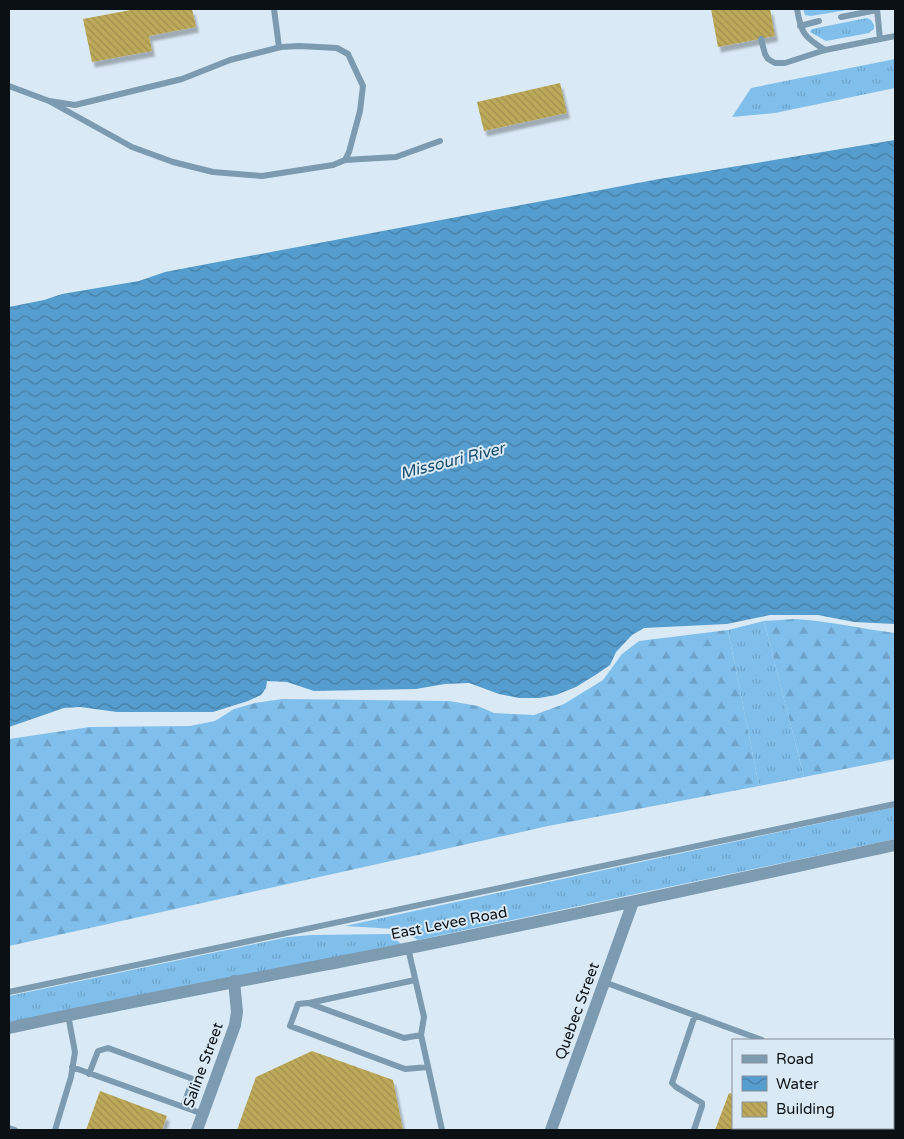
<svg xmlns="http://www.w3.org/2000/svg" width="904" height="1139" font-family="'Varela Round',sans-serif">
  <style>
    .grass { fill: url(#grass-tufts) }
    .forest { fill: url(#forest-firs) }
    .water { fill: url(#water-waves) }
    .building { fill: url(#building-back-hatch); filter: url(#shadow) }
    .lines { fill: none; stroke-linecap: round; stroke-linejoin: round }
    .service { stroke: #7c9ab0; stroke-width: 6 }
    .minor { stroke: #7c9ab0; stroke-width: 12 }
    .labels { text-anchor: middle; stroke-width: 4; stroke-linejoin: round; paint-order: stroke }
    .street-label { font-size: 15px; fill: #0b1014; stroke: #d9e9f5 }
    .water-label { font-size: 16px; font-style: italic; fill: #164d6f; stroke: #d9e9f5 }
  </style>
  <defs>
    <pattern id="grass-tufts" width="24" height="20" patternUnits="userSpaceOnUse" patternTransform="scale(1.25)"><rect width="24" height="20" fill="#80bfec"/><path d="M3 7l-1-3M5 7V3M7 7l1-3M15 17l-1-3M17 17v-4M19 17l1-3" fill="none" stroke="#6da3ca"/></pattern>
    <pattern id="forest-firs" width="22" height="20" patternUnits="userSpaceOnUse" patternTransform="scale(1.25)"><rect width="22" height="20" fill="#80bfec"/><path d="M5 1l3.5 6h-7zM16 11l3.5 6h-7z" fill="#6da3ca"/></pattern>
    <pattern id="water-waves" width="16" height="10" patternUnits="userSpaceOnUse" patternTransform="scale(1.25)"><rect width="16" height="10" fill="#559dce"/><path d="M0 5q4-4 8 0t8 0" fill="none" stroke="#457fa6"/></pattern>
    <pattern id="building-back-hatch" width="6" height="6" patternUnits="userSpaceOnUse" patternTransform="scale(1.25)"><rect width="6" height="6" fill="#bda95a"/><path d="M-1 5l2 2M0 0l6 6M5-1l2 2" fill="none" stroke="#a1904d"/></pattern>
    <filter id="shadow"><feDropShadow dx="3" dy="5.5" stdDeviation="1" flood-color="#0004"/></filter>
  </defs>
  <rect width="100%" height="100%" fill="#d9e9f5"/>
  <path class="grass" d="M803,9H853L811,16L805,15Z
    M867,18L871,20L874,25V29L869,33L826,41L810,32L812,29Z
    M895,59V88L775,113L732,117L751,88Z
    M764,621L804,777L759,786L728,630Z
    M895,807V839L418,940L403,932L394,929L345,926Z
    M390,934L401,944L9,1026V996L288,937L312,935Z"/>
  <path class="forest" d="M795,619C829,621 862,629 895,633V759L804,777L764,621Z
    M728,630L759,786L548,826L9,946V739L90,727L190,726L215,721L234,709L255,703L282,699L449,701L478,706L494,713L534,715L564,704L603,680L622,654L639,641Z"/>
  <path class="water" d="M895,140V624L854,622L818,615H770L727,624L644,628L632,635L616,652L610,665L597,674L576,687L556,695L539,698H519L499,694L469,683L445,684L416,689L314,691L287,682L267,681L266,688L261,695L248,701L213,712H117L80,707L64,708L9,727V307L44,300L62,294L139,281L165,272L659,179Z"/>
  <path class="building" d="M136,9H192L196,27L149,36L152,51L92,62L83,19Z
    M711,9H770L775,36L718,47Z
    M560,83L567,113L484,131L477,102Z
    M312,1051L393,1080L403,1130H237L256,1077Z
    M100,1091L167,1116L162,1130H86Z
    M729,1093L733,1094V1128H826L832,1130H715Z"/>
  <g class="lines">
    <path class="service" d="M274,9L279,47
      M797,9C801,33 804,37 825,50
      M877,9L880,39
      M841,17L877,10
      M800,26L819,21
      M761,39L765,54L768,59L775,63H785L825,50L895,36
      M9,86L49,101L75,105L182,79L230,60L281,47L299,46L337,48L348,54L363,86L360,111L349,152L345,160L333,165L262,176L213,172L173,162L132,147L49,101
      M345,160L396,157L440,141
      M408,948L424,1017L421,1035L442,1130
      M604,982L762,1040
      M9,992L895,804
      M309,1003L415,980
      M421,1035L404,1038L308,1003L298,1004L290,1026L405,1069L428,1067
      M72,1067L203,1114
      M89,1074L98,1051L108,1048L193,1079L183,1107
      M893,1088L895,1089
      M9,1128L15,1130
      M55,1130L71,1077L75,1052L68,1015
      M694,1130L702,1106V1103L676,1087L672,1083L695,1015"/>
    <path class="minor" d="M9,1028C118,1004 229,983 339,962C525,926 710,885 895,845
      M197,1130L235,1025L237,1012L234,981
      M551,1130L633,902"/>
  </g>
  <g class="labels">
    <g class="street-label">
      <text transform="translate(449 923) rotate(-11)" y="5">East Levee Road</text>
      <text transform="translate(577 1011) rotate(-70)" y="5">Quebec Street</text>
      <text transform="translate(203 1065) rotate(-70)" y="5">Saline Street</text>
    </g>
    <g class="water-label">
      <text transform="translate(452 460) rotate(-14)" y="6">Missouri River</text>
    </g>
  </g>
  <rect width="904" height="1139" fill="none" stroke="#0b1014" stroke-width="20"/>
  <rect x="732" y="1039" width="162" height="90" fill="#d9e9f5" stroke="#87929b"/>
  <rect x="742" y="1055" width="25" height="8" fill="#7c9ab0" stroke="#87929b"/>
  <text x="776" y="1064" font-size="15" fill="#0b1014">Road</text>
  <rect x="742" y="1076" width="25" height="15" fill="url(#water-waves)" stroke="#87929b"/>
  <text x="776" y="1089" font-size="15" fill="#0b1014">Water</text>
  <rect x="742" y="1102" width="25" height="15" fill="url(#building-back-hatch)" stroke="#87929b"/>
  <text x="776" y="1114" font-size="15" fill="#0b1014">Building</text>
</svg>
